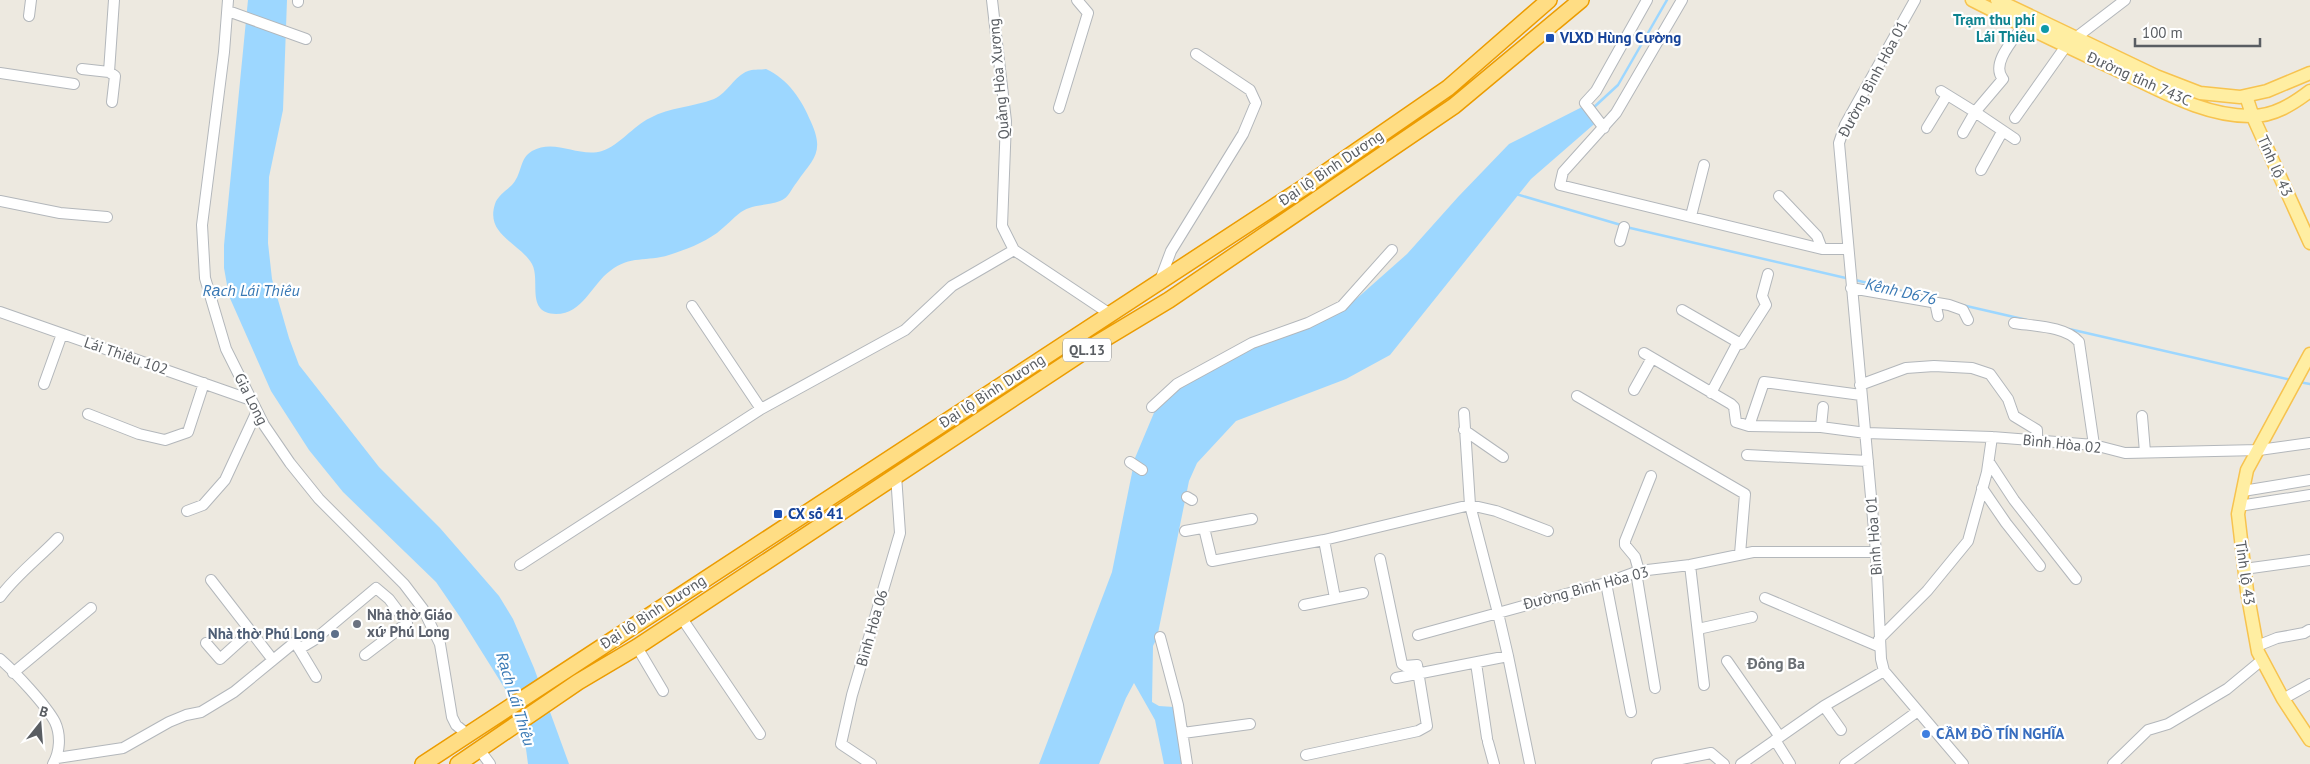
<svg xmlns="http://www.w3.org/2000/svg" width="2310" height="764" font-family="'PT Sans',sans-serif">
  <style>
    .water { fill: #9dd7ff }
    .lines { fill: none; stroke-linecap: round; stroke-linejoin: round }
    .stream { stroke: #9dd7ff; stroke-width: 2.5 }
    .minor-casing { stroke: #b3b7bb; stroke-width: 12 }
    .major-casing { stroke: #f7c34f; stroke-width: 15 }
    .highway-casing { stroke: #ec9c00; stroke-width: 18 }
    .minor { stroke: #fff; stroke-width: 10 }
    .major { stroke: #ffeea2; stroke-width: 12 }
    .highway { stroke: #ffdd84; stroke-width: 15 }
    .culture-dot { fill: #0f9aa8; stroke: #fff; stroke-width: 2 }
    .transit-dot { fill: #1a4fb4; stroke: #fff; stroke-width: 2 }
    .worship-dot { fill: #6b7280; stroke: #fff; stroke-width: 2 }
    .service-dot { fill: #5c6f8a; stroke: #fff; stroke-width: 2 }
    .shop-dot { fill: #3f7fe0; stroke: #fff; stroke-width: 2 }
    .labels { text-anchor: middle; stroke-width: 4.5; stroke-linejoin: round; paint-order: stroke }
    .shield { fill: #fff; stroke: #8b8e91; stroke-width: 1 }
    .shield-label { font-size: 14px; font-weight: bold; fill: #595d62 }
    .culture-label { font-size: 15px; font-weight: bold; fill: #0d838f; stroke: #fff; text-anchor: end }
    .transit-label { font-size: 15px; font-weight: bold; fill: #164399; stroke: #fff; text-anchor: start }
    .street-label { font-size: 15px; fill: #595d62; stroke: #fff }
    .worship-label { font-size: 15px; font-weight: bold; fill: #5b616d; stroke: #fff; text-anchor: start }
    .service-label { font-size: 15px; font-weight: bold; fill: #4e5e75; stroke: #fff; text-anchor: end }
    .shop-label { font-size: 15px; font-weight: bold; fill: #366cbe; stroke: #fff; text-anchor: start }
    .water-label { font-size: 16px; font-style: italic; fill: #3878b4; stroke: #fff }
    .neighbourhood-label { font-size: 16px; font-weight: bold; fill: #6a6f74; stroke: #fff }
  </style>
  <rect width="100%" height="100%" fill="#ede9e0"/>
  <path class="water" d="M248,0H287L283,110L269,177L268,243L272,279L289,338L299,365L379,467L440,528L499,596L513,619L534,668L569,764H528L526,749L507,692L460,617L436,582L343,492L309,450L271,391L229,296L224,268V245Z
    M766,69C788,79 802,100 811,122C825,153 813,159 797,182C791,189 789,198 780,201C767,206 753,204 741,212C733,218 726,226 717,233C703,243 685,250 669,255C647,262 630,255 610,271C591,285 583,314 556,314C525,313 541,281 532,264C519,242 485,235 495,204C498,194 510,189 515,181C522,171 520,158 532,151C555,138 579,158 602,151C620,145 633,126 650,118C670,107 693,107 714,99C728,93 734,76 748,71C753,69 761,70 766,69Z
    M1586,105L1600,119L1531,179L1390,355L1346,379L1236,421L1197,463L1189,481L1157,638L1153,646L1152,702L1159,706L1174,707L1184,764H1164L1155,720L1134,683L1126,698L1099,764H1039L1112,572L1135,458L1156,408L1179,387L1255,345L1346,308L1407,254L1458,197L1509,144Z"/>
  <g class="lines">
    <path class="stream" d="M1592,109L1618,85L1667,0
      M1516,194L1621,225
      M1626,227L1850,279
      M1855,280L1915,294
      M1962,305L2027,320
      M2069,329L2291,380
      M2299,382L2310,384"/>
    <defs>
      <path id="minor" d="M228,0L224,52L202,225L205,278L226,349L264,425L290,463L319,499L404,584L423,609L440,644L452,717L456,725L467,734
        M992,0L1006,121L1002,226L1014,250L1110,314
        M1682,0L1616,113L1563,172L1560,185L1822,249H1848
        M1915,0L1845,125L1839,143L1876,552L1881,659L1884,671L1963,764
        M298,2V0
        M228,11L306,39
        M29,16L31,0
        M2074,39L2125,0
        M82,69L109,72
        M0,73L74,84
        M1941,91L1975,112L1963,133
        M112,102L115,76L109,72L114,0
        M1059,108L1088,13L1077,0
        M2015,118L2066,46
        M1604,128L1585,103L1596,91L1647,0
        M1927,128L1947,95
        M2015,139L1975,112L2003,79C1990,64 2014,39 2023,26
        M1981,170L2002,132
        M1779,196L1817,236L1822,249
        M0,201L60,213L107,217
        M1691,216L1704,165
        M1620,241L1624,227
        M1159,283L1171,251L1243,134L1256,103L1250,90L1196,54
        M1851,288L1949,305L1963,310L1968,320
        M1935,302L1938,316
        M692,306L761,409
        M1682,310L1741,344L1766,305L1762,296L1768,274
        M0,312L251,400
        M2014,323C2033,326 2066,326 2079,342L2094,445
        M1644,353L1731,404L1734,407L1736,422L1749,426L1764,382L1861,395
        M44,384L62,334
        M1860,385L1906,368L1934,366L1972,368L1990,374L2008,399L2014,416L2037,430V441
        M1634,390L1652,358
        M1711,393L1738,342
        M1577,396L1745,494L1740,554
        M1152,407L1177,384L1252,343L1308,323L1342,306L1392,250
        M1464,413L1470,505L1498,613L1606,583L1639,571L1690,565L1753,552H1876
        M88,414L139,434L165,440L188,432L204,383
        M2142,416L2145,452
        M1749,426L1821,427L1866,433L1992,437L2094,445L2125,453L2259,450L2310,443
        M1821,427L1823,407
        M1464,430L1503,457
        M1747,455L1868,461
        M1130,462L1142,470
        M1989,462L2014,500L2076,579
        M1982,488L2006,523L2040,566
        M2243,491L2310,480
        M1187,497L1192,500
        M2239,506L2310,495
        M187,511L203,505L225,480L257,411
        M1204,528L1212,561L1324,540L1470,505L1496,511L1548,531
        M1185,531L1252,519
        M1324,540L1335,598
        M520,565L761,409L905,330L952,286L1014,250
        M1690,565L1704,685
        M2244,569L2310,560
        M1639,571L1635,557L1625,545V541L1651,476
        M1636,572L1655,688
        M211,580L273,660
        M1606,583L1631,712
        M0,597C16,575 39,558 58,538
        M1765,598L1880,647
        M1304,605L1363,593
        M681,617L760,734
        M1698,629L1752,617
        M1160,637L1178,705L1187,764
        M1879,639L1927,591L1968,541L1987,472L1992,437
        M206,643L220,659L251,631
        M2257,646L2277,638L2304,633L2309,630
        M637,647L663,691
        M299,649L314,640L376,588L389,599L407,623L365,655
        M1508,656L1530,764
        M0,659C15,672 46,705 55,722C61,735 60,752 53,764
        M1727,661L1780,737
        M1476,663L1487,738
        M13,673L91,608
        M1396,678L1508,656L1498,613L1418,635
        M2283,699L2310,684
        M1824,706L1841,730
        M1183,733L1250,724
        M1775,740L1790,764
        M1488,742L1494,764
        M479,749L490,764
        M1306,755L1418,731L1427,726L1417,665L1405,666L1402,664L1380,559
        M57,758L123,748L169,722L186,715L201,712L234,692L295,642L316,677
        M871,764L841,744L852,695L900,533L896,475
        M1657,764L1711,753L1724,764
        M1741,764L1824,706L1884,671
        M1845,764L1918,711
        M2113,764L2148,730L2168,724L2227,689L2262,660"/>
      <path id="major" d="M1972,0C2021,25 2070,48 2119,71C2160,90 2205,117 2252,116C2274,116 2293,104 2310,91
        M1997,0L2156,76L2200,93L2240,97L2267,91L2310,73
        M2246,96L2253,117L2310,243
        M2310,354L2247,470L2238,514L2247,591L2258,652L2283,699L2310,740"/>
      <path id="highway" d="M423,764L1306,186L1448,88L1549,0
        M458,764L578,682L637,647L1091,347L1169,300L1454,106L1581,0"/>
    </defs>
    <use href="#minor" class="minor-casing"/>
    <use href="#major" class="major-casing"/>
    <use href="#highway" class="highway-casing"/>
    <use href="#minor" class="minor"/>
    <use href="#major" class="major"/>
    <use href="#highway" class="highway"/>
  </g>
  <circle class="culture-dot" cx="2045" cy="29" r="5"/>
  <g class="transit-dot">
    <rect x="1545" y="33" width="10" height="10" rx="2.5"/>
    <rect x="773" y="509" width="10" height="10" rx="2.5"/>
  </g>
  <circle class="worship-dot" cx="357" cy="624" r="5"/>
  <circle class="service-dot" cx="335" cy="634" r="5"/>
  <circle class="shop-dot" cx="1926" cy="734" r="5"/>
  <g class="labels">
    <rect class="shield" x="1063" y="338.5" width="48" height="23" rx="4"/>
    <g class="shield-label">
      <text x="1087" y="355">QL.13</text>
    </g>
    <g class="culture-label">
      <text x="2035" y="25">Trạm thu phí<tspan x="2035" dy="17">Lái Thiêu</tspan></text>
    </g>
    <g class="transit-label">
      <text x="1560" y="43">VLXD Hùng Cường</text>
      <text x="788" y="519">CX số 41</text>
    </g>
    <g class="street-label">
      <text transform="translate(999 79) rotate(-95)" y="5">Quảng Hòa Xương</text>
      <text transform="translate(1873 79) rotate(-62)" y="5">Đường Bình Hòa 01</text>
      <text transform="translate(2139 79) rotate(24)" y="5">Đường tỉnh 743C</text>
      <text transform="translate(2275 166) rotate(66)" y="5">Tỉnh lộ 43</text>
      <text transform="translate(1331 168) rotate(-34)" y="5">Đại lộ Bình Dương</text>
      <text transform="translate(126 356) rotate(19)" y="5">Lái Thiêu 102</text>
      <text transform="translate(992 391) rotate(-33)" y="5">Đại lộ Bình Dương</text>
      <text transform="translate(251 399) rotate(63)" y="5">Gia Long</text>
      <text transform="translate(2062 444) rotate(6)" y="5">Bình Hòa 02</text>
      <text transform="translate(1874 536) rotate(-94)" y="5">Bình Hòa 01</text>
      <text transform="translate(2245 573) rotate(82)" y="5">Tỉnh lộ 43</text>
      <text transform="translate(1586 588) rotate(-15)" y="5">Đường Bình Hòa 03</text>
      <text transform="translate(653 612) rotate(-33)" y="5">Đại lộ Bình Dương</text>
      <text transform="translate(872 628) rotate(-74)" y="5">Bình Hòa 06</text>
    </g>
    <g class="worship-label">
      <text x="367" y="620">Nhà thờ Giáo<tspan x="367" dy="17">xứ Phú Long</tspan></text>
    </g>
    <g class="service-label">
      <text x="325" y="639">Nhà thờ Phú Long</text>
    </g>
    <g class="shop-label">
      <text x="1936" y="739">CẦM ĐỒ TÍN NGHĨA</text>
    </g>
    <g class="water-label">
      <text x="251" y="296">Rạch Lái Thiêu</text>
      <text transform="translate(1901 291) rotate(13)" y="6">Kênh D676</text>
      <text transform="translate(516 699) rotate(73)" y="6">Rạch Lái Thiêu</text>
    </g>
    <g class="neighbourhood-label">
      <text x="1776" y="669">Đông Ba</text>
    </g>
  </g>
  <g transform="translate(40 724) rotate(17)" stroke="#ffffff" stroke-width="4" paint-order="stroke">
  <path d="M0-4L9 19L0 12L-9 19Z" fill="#595d62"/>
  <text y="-8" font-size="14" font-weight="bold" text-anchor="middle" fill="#595d62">B</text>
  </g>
  <path d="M2135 38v8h125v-8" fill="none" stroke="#595d62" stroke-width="2.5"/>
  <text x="2142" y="38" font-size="15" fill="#595d62" stroke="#ffffff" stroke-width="4" paint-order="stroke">100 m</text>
</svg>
